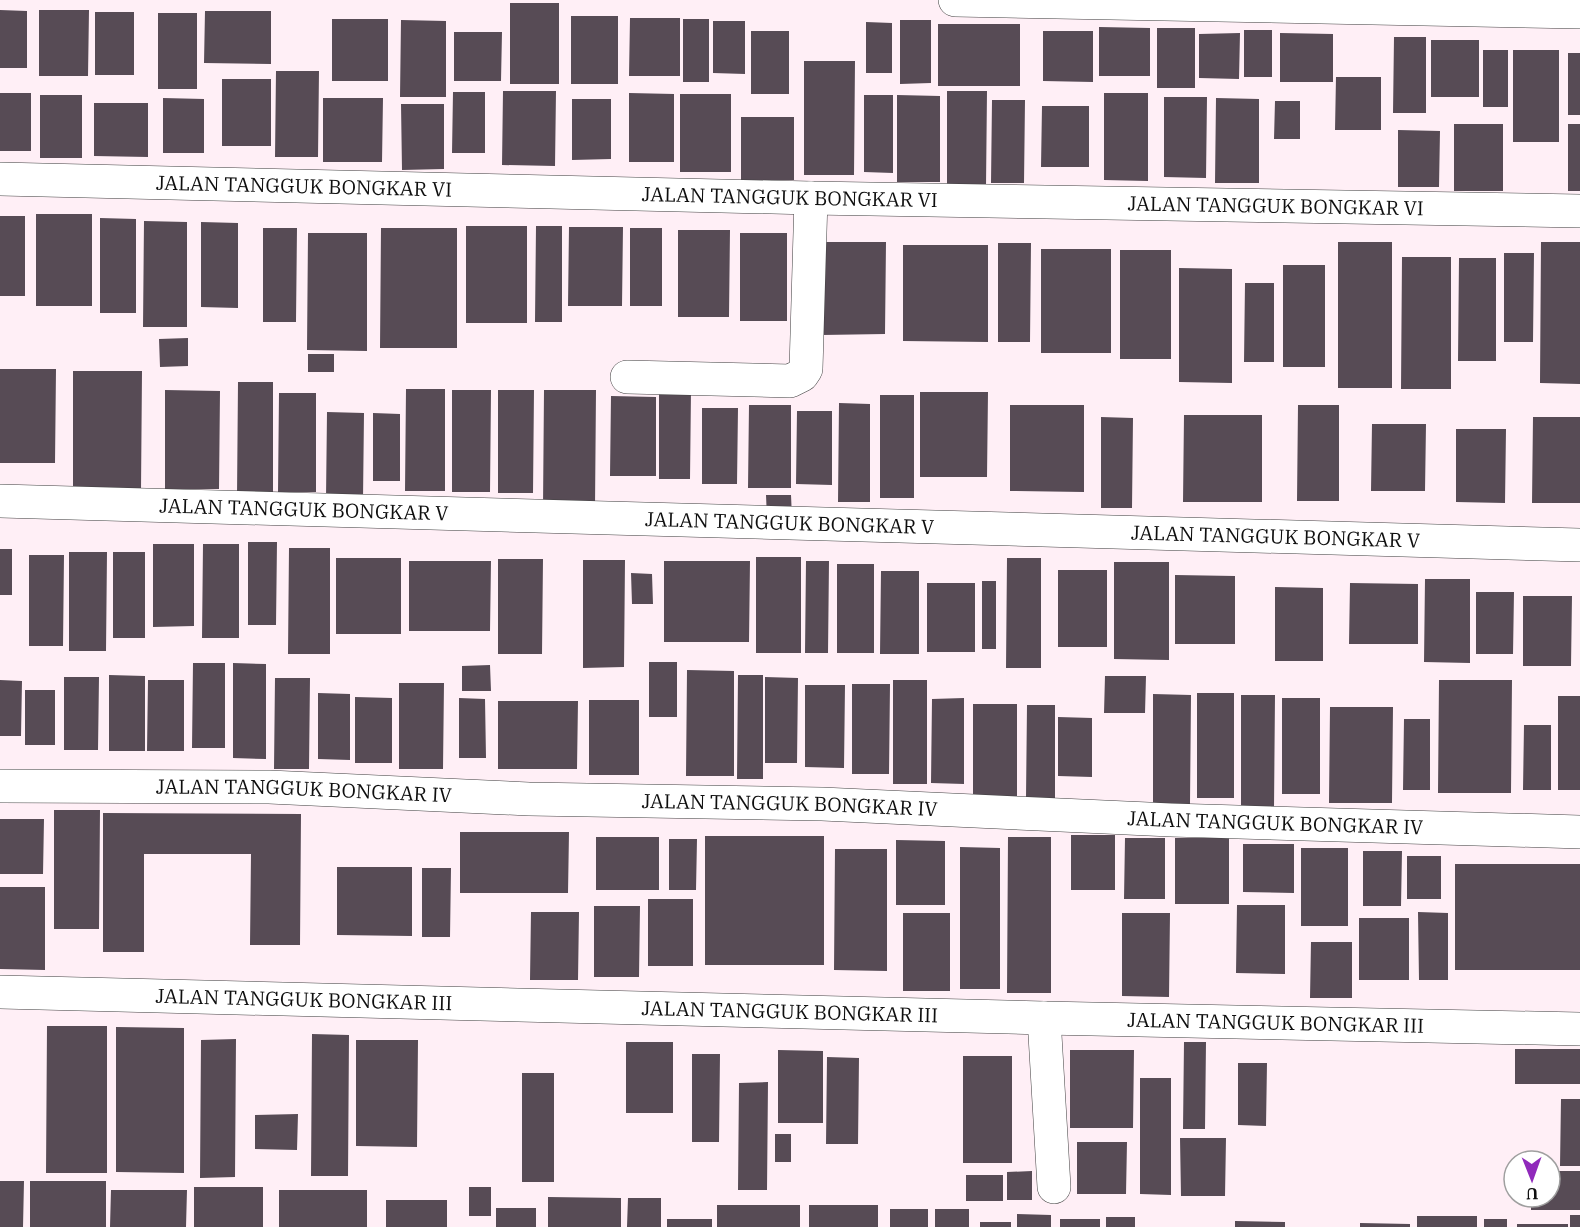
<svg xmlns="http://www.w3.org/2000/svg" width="1580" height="1227" font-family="'IBM Plex Serif',serif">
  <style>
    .building { fill: #574b55 }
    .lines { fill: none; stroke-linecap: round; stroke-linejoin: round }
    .minor-casing { stroke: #414141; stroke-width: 34 }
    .minor { stroke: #fff; stroke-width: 33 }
    .labels { text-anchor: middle; stroke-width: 6; stroke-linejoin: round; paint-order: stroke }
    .street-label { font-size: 20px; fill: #0e0e0e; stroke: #fff }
  </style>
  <rect width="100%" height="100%" fill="#ffeff6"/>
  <path class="building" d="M510,3H559V84H510Z
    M0,10L27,11V68H0Z
    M39,10H89L88,76H39Z
    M205,11H271V64L204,63Z
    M95,12H134V75H95Z
    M158,13H197V89H158Z
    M571,16H618V84H571Z
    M630,18H680V76H629Z
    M332,19H388V81H332Z
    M683,19H709V82H683Z
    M401,20L446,21V97H400Z
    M900,20H931V83L900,84Z
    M713,21H745V74L713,73Z
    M866,22L892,23V73H866Z
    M938,24H1020V86H938Z
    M1099,27L1150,28V76H1099Z
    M1157,28H1195V88H1157Z
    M1244,30H1272V77H1244Z
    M751,31H789V94H751Z
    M1043,31H1093V82L1043,81Z
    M454,32H502L501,81H454Z
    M1240,33L1239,79L1199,78V34Z
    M1280,33L1333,34V82H1280Z
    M1394,37H1426V113H1393Z
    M1431,40H1479V97H1431Z
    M1483,50H1508V107H1483Z
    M1513,50H1559V142H1513Z
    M1568,53H1580V115H1568Z
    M804,61H855L854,175H804Z
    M276,71H319L318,157H275Z
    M1336,77H1381V130H1335Z
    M222,79H271V146H222Z
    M503,91H556L555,166L502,165Z
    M947,91H987L986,186H947Z
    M453,92H485V153H452Z
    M0,93H31V151H0Z
    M629,93L674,94V162H629Z
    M1104,93H1148V181L1104,180Z
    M680,94H731V172H680Z
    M40,95H82V158H40Z
    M864,95H893V173L864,172Z
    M897,95L940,96V182H897Z
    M1164,97H1207L1206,178L1164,177Z
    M163,98L204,99V153H163Z
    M323,98H383L382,162H323Z
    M1216,98L1259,99V183H1215Z
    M572,99H611V159L572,160Z
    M992,100H1025L1024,183H991Z
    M1275,101H1300V139H1274Z
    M94,103H148V157L94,156Z
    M401,104H444V169L402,170Z
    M1042,106H1089V167H1041Z
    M741,117H794V180H741Z
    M1454,124H1503V191H1454Z
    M1568,124H1580V191H1568Z
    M1398,130L1440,131L1439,187H1398Z
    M36,214H92V306H36Z
    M0,216H25V296H0Z
    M100,218L136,219V313H100Z
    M144,221L187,222V327H143Z
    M201,222L238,223V308L201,307Z
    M466,226H527V323H466Z
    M536,226H562V322H535Z
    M569,227H623L622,306H568Z
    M263,228H297L296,322H263Z
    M381,228H457V348H380Z
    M630,228H662V306H630Z
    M678,230H730L729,317H678Z
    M308,233H367V351L307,350Z
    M740,233H787V321H740Z
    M822,242H886L885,334L822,335Z
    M1338,242H1392V388H1338Z
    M1541,242H1580V384L1540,383Z
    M998,243H1031L1030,342H998Z
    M903,245H988V342L903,341Z
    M1041,249H1111V353H1041Z
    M1120,250H1171V359H1120Z
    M1504,253H1534L1533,342H1504Z
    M1402,257H1451V389H1401Z
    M1459,258H1496V361H1458Z
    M1283,265H1325V367H1283Z
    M1179,268L1232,269V383L1179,382Z
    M1245,283H1274V362H1244Z
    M188,338V366L160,367L159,339Z
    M308,354H334V372H308Z
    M0,369H56L55,463H0Z
    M73,371H142L141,490L73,489Z
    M238,382H273V496H237Z
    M406,389H445V491H405Z
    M165,390L220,391L219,489H165Z
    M452,390H491L490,492H452Z
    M498,390H534L533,493H498Z
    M544,390H596L595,507H543Z
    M659,390H691L690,479H659Z
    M920,392H988L987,477H920Z
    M279,393H316V492H278Z
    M880,395H914V498H880Z
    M611,396L656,397V476H610Z
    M839,403L870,404V502H838Z
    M749,405H791V488H748Z
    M1010,405H1084V492L1010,491Z
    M1298,405H1339V501H1297Z
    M702,408H738L737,484H702Z
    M797,411H832V485L796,484Z
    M327,412L364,413L363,499L326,498Z
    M373,413L400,414V481H373Z
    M1184,415H1262V502H1183Z
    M1101,417L1133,418L1132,508H1101Z
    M1533,417H1580V503H1532Z
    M1372,424H1426L1425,491H1371Z
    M1456,429H1506L1505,503L1456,502Z
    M766,495H791L792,517L767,518Z
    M248,542H277L276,625H248Z
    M153,544H194V626L153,627Z
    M203,544H239V638H202Z
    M289,548H330V654H288Z
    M0,549H12V595H0Z
    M69,552H107L106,651H69Z
    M113,552H145V638H113Z
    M29,555H64L63,646H29Z
    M756,557H801V653H756Z
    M336,558H401V634H336Z
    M1007,558H1041V668H1006Z
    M498,559H543L542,654H498Z
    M583,560H625L624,667L583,668Z
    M409,561H491L490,631H409Z
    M664,561H750L749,642H664Z
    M806,561H829L828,653H805Z
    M1114,562H1169V660L1114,659Z
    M837,564H874V653H837Z
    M1058,570H1107V647H1058Z
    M881,571H919V654H880Z
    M631,573L652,574L653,604H632Z
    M1175,575L1235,576V644H1175Z
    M1425,579H1470V663L1424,662Z
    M982,581H996V649H982Z
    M927,583H975V652H927Z
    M1350,583L1418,584V644H1349Z
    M1275,587L1323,588V661H1275Z
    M1476,592H1514L1513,654H1476Z
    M1523,596H1572L1571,666H1523Z
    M649,662H677V717H649Z
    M193,663H225V748H192Z
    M233,663L266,664V759L233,758Z
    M490,665L491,691H462V666Z
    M687,670L734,671V776H686Z
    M109,675L145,676V751H109Z
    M738,675H763V779H737Z
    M1105,676H1146L1145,713H1104Z
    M64,677H99L98,750H64Z
    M765,677L798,678L797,763H765Z
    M275,678H310L309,769H274Z
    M0,680L22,681L21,736H0Z
    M148,680H184V751H147Z
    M893,680H927V784H893Z
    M1439,680H1512L1511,793H1438Z
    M399,683H444L443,769H399Z
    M852,684H890L889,774H852Z
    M805,685H845L844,768L805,767Z
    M25,690H55V745H25Z
    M318,693L350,694V760L318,759Z
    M1197,693H1234V798H1197Z
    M1153,694L1191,695L1190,804H1153Z
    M1241,695H1275L1274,808L1241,807Z
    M1558,696H1580V790H1558Z
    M355,697L392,698V763H355Z
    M459,698L485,699L486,758H459Z
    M964,698V784L931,783L932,699Z
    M1282,698H1320V794H1282Z
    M589,700H639V775H589Z
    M498,701H578L577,769H498Z
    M973,704H1017V797H973Z
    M1027,705H1055V798H1026Z
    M1330,707H1393L1392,803H1329Z
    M1058,717L1092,718V777L1058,776Z
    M1404,719H1430V790H1403Z
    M1524,725H1551V790H1523Z
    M54,810H100L99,929H54Z
    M103,813L301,814L300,945H250L251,854H144V952H103Z
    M0,819H44L43,874H0Z
    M460,832H569L568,893H460Z
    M1071,835H1115V890H1071Z
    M705,836H824V965H705Z
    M596,837H659V890H596Z
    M1008,837H1051V993H1007Z
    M1125,838H1165V899H1124Z
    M1175,838H1229V904H1175Z
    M669,839H697L696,890H669Z
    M896,840L945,841V905H896Z
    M1243,844H1294V893L1243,892Z
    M960,847L1000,848V989H960Z
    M1301,848H1348V926H1301Z
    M835,849H887V971L834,970Z
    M1363,851H1402L1401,906H1363Z
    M1407,856H1441V899H1407Z
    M1455,864H1580V970H1455Z
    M337,867H412V936L337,935Z
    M422,868H451L450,937H422Z
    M0,887H45V970L0,969Z
    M648,899H693V966H648Z
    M1237,905H1285V974L1236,973Z
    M594,906H640L639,977H594Z
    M531,912H579L578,980H530Z
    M1418,912L1448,913V980H1419Z
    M903,913H950V991H903Z
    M1122,913H1170L1169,997L1122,996Z
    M1359,918H1409V980H1359Z
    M1311,942H1352V998H1310Z
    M47,1026H107V1173H46Z
    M116,1027L184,1028V1173L116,1172Z
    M312,1034L349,1035L348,1176H311Z
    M236,1039L235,1177L200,1178L201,1040Z
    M356,1040H418L417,1147L356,1146Z
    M626,1042H673V1113H626Z
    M1184,1042H1206L1205,1129H1183Z
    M1515,1049H1580V1084H1515Z
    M778,1050L823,1051V1123H778Z
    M1070,1050H1134L1133,1128H1070Z
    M692,1054H720L719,1142H692Z
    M963,1056H1012V1163H963Z
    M827,1057L859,1058L858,1144H826Z
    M1238,1063H1267L1266,1126L1238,1125Z
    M522,1073H554V1182H522Z
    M1140,1078H1171V1195L1140,1194Z
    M768,1082L767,1190H738L739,1083Z
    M1561,1099H1580V1166H1560Z
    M298,1114L297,1150L255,1149V1115Z
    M775,1134H791V1162H775Z
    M1180,1138H1226L1225,1196H1181Z
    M1077,1142H1127L1126,1194H1077Z
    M1032,1171V1200H1007V1172Z
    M1550,1171H1580V1210H1531V1197H1550Z
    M966,1175H1003V1201H966Z
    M0,1181H24L23,1227H0Z
    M30,1181H106V1227H30Z
    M194,1187H263V1227H194Z
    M469,1187H491V1216H469Z
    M111,1190H187L186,1227H110Z
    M279,1190H367V1227H279Z
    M548,1197L621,1198V1227H548Z
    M628,1198H661V1227H627Z
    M386,1200H447V1227H386Z
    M717,1205H800V1227H717Z
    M809,1205H878V1227H809Z
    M496,1208H536V1227H496Z
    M890,1209H928V1227H890Z
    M935,1209H969V1227H935Z
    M1017,1214L1051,1215V1227H1017Z
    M1570,1215H1580V1227H1570Z
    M1417,1216H1477V1227H1417Z
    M1106,1217H1135V1227H1106Z
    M667,1219H712V1227H667Z
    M1060,1219H1100V1227H1060Z
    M1484,1219H1507V1227H1484Z
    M1235,1221L1285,1222V1227H1235Z
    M980,1222H1011V1227H980Z
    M1360,1223L1410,1224V1227H1360Z
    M1517,1224H1568V1227H1517Z"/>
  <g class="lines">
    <defs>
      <g id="minor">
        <path d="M955,0L1580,12"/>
        <path id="s1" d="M0,179L811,198L1580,211"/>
        <path d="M627,377L790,381L802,375L806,369L811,198"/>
        <path id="s2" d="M0,501L1580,545"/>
        <path id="s3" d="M0,786L269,787L529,799L822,804L1171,820L1580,832"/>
        <path id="s4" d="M0,992L1044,1018L1580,1029"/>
        <path d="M1044,1018L1054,1187"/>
      </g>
    </defs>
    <use href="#minor" class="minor-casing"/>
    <use href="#minor" class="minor"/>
  </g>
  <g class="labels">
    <g class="street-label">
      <text dy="7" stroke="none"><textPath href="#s1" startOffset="304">JALAN TANGGUK BONGKAR VI</textPath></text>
      <text dy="7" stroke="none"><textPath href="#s1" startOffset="790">JALAN TANGGUK BONGKAR VI</textPath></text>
      <text dy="7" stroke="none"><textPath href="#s1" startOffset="1276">JALAN TANGGUK BONGKAR VI</textPath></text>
      <text dy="7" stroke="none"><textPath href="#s2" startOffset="304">JALAN TANGGUK BONGKAR V</textPath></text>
      <text dy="7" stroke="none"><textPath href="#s2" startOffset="790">JALAN TANGGUK BONGKAR V</textPath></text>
      <text dy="7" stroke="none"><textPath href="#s2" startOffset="1276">JALAN TANGGUK BONGKAR V</textPath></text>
      <text dy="7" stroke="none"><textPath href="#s3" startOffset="304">JALAN TANGGUK BONGKAR IV</textPath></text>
      <text dy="7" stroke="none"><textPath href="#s3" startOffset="790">JALAN TANGGUK BONGKAR IV</textPath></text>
      <text dy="7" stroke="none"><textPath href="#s3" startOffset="1276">JALAN TANGGUK BONGKAR IV</textPath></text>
      <text dy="7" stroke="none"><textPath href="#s4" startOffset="304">JALAN TANGGUK BONGKAR III</textPath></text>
      <text dy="7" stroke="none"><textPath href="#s4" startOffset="790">JALAN TANGGUK BONGKAR III</textPath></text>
      <text dy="7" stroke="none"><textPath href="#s4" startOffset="1276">JALAN TANGGUK BONGKAR III</textPath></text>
    </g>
  </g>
  <g transform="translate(1532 1179) rotate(179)"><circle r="28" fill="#ffffff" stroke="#9f9f9f" stroke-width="1.5"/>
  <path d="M0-4.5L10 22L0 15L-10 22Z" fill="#9029bb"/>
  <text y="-9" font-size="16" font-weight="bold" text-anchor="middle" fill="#0e0e0e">U</text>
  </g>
</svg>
